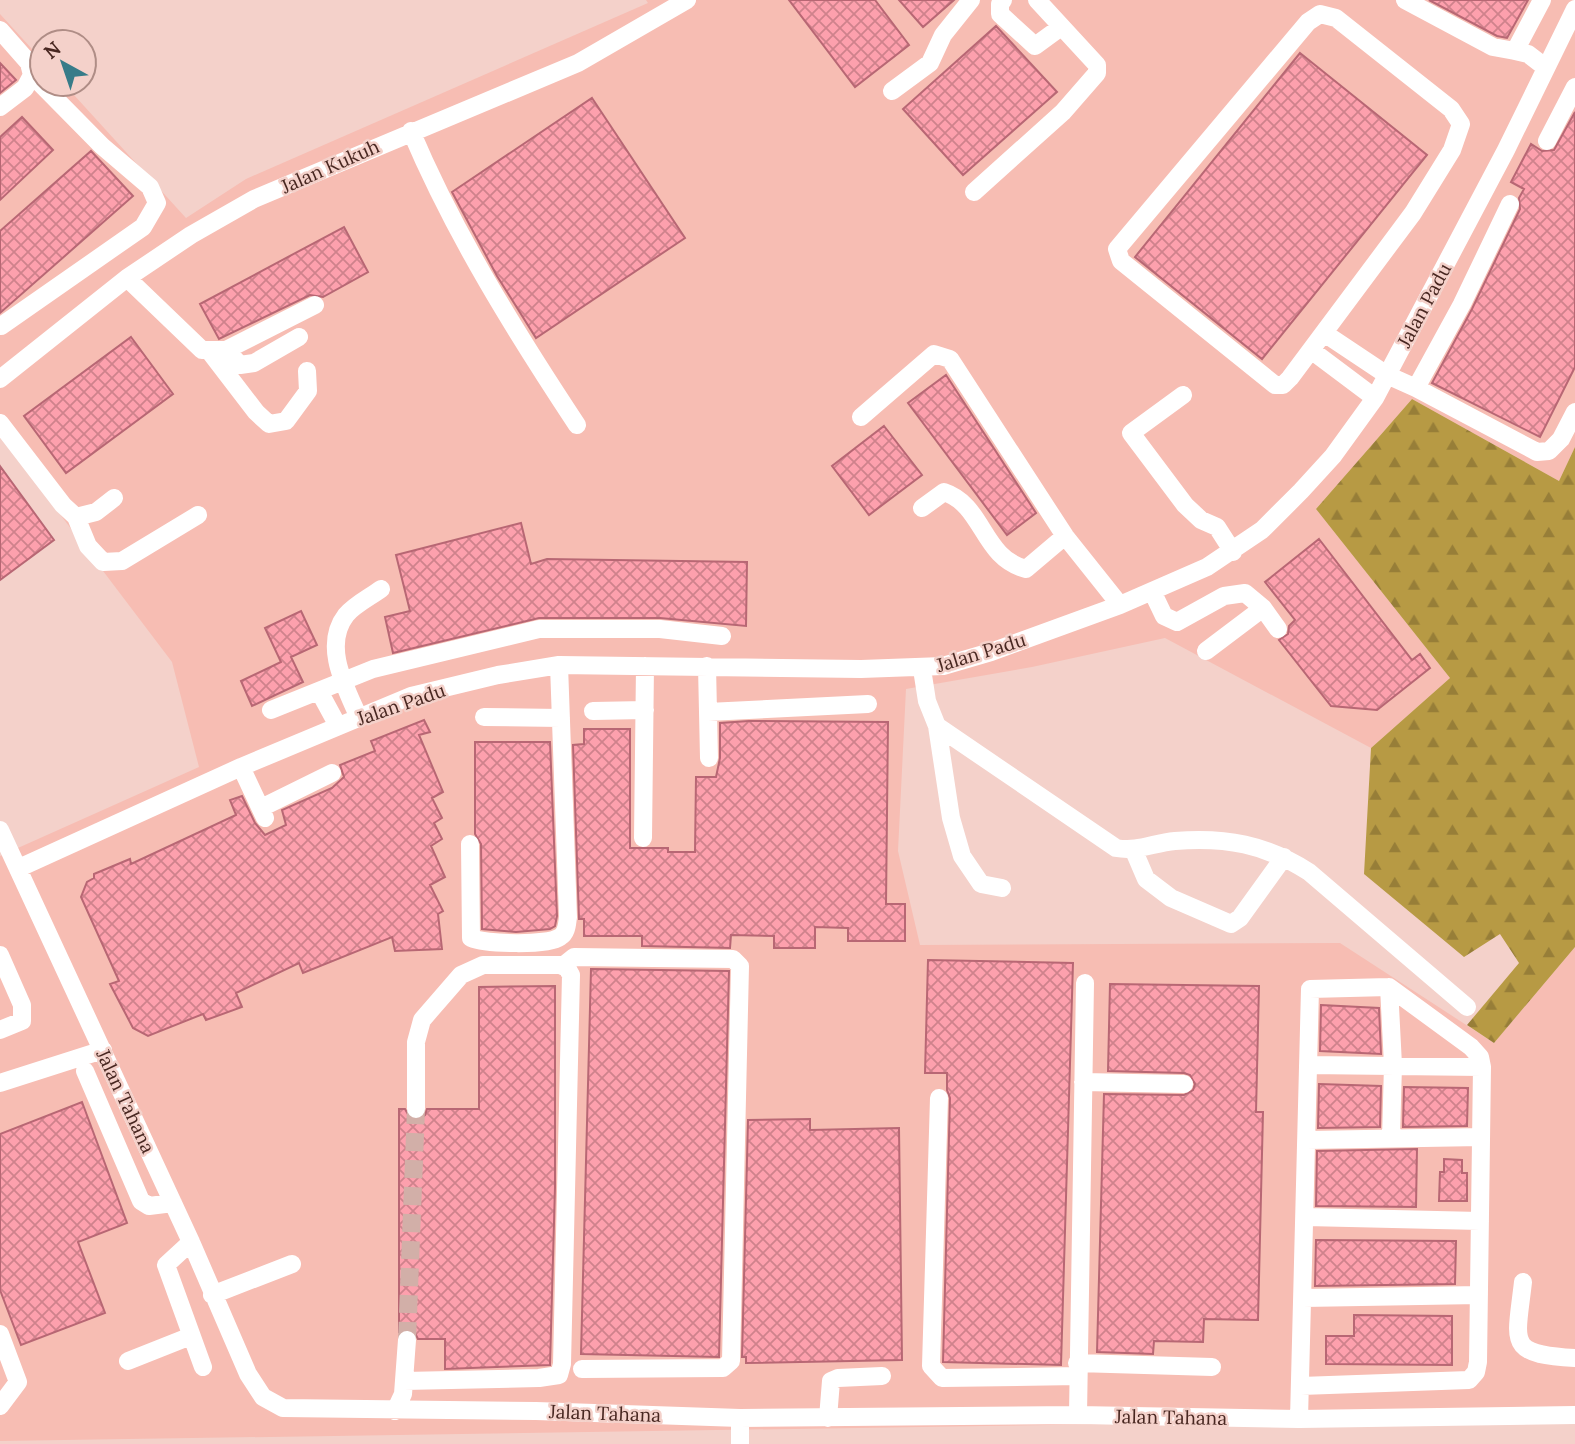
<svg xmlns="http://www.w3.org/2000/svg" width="1575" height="1444" font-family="Lora,serif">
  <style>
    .built { fill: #f7bdb3 }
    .forest { fill: url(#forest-firs) }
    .building { fill: url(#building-cross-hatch); stroke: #b86774; stroke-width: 2 }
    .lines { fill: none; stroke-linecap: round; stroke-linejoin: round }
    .minor-tunnel { stroke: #d2afa8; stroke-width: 18; stroke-dasharray: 18 9; stroke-linecap: butt }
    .minor { stroke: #fff; stroke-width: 18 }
    .labels { text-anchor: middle; stroke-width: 5; stroke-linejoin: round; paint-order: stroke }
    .street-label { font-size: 19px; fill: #482721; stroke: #f4d1ca }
  </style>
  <defs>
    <pattern id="forest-firs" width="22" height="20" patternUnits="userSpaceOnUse" patternTransform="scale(1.75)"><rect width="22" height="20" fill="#b79a44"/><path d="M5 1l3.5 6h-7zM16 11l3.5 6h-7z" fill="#977e38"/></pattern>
    <pattern id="building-cross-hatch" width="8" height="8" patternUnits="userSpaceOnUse" patternTransform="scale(1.75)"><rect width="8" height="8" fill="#fda0ad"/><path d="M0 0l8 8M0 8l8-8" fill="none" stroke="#cf828c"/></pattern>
  </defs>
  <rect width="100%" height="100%" fill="#f4d1ca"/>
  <path class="built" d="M646,0H1575V447L1559,481L1412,399L1316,509L1450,678L1371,748L1165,638L1032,667L906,689L898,851L920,945L1340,943L1494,1043L1575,947V1417L0,1441V856L199,767L172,662L0,435V14L42,60V84H64L186,218L246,179L648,3Z"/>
  <path class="forest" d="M1412,399L1559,481L1575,447V947L1494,1043L1467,1025L1519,963L1500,934L1464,957L1364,874L1371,748L1450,678L1316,509Z"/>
  <path class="building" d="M789,0H875L909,45L855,87Z
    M899,0H954L923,27Z
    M1429,0H1528L1507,38L1497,36Z
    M996,26L1057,92L963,175L903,109Z
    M1300,53L1427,155L1262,359L1135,257Z
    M0,63L16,80L0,93Z
    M592,98L685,238L536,338L497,276L452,192Z
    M1575,112V367L1540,437L1432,383L1472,309L1520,209L1519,198L1524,189L1511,182L1531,144L1542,151L1554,150Z
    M22,117L53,150L0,200V137Z
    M91,151L133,196L0,313V231Z
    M344,227L368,272L323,297L310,295L219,339L200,304Z
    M131,337L173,394L66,473L24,416Z
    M946,375L1036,513L1007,535L908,403Z
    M884,426L922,475L869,515L832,466Z
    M0,466L54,540L0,580Z
    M521,523L531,564L547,559L747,562L746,626L660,618H539L393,653L385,617L410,611L396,555Z
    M1319,539L1412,660L1420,654L1430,668L1377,710L1331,706L1279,640L1288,634L1289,626L1295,620L1265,582Z
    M301,611L317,645L291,657L303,682L252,706L241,681L281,662L265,628Z
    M424,720L430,732L419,735L443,792L432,798L442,818L434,823L442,839L431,846L445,877L430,885L443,911L438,914L442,949L395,951L392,937L303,973L299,963L236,993L242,1007L206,1020L203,1014L148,1036L133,1028L110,984L119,981L81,897L87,882L94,878V874L130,859L131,864L236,815L230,800L242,796L255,823L265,835L286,825L282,810L332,788L344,777L340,765L375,751L371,741Z
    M749,721L888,722L886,904H905V941H848V928L815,927V948H774V936L731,935L730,948L642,946V936H584V919H579L573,745L584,744V729H630V848H668V852H695L696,777H716L720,758V723Z
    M475,742H550L557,916L555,926L550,929L516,932L482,929L481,844L475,834Z
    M928,960L1073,963L1061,1365L943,1362L950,1098L947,1090V1073H925Z
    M591,969L729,971L719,1357L581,1354Z
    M1110,984L1259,986L1256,1112H1263L1258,1320L1204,1319L1203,1342L1154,1341L1153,1354L1097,1352L1104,1094L1184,1095L1193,1090L1195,1084L1190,1075L1184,1073L1108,1071Z
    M555,986V1187L550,1365L445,1369V1339H418L414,1331L409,1329L399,1332V1109H405L410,1118L417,1120L425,1115L427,1109H479V987Z
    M1321,1005L1379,1008L1381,1054L1320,1051Z
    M1319,1084L1381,1086L1380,1127L1318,1128Z
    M1404,1087L1468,1088L1467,1126L1403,1127Z
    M82,1102L127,1223L78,1242L105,1313L21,1345L0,1290V1134Z
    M810,1119V1130L899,1128L902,1360L746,1363V1357H742L748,1120Z
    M1417,1149L1416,1207L1316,1206L1317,1151Z
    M1444,1159L1462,1160V1173H1467V1201H1439L1440,1172H1444Z
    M1316,1240L1456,1241L1455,1284L1315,1286Z
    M1354,1315L1452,1316V1365L1326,1364V1336H1354Z"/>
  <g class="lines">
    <path class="minor-tunnel" d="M407,1340L416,1109"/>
    <path class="minor" d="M1003,0L1000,4V14L1035,46L1061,27
      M1405,0L1493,47L1515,51
      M1542,0L1515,51L1528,54L1545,67
      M1320,14L1336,18L1451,109L1461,124L1452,150L1413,213L1290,378L1283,385H1275L1121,261L1117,249L1308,22Z
      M0,30L29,63L32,75L25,88L0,107
      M892,91L930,63L943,35L971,0
      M411,131C455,235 515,331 577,425
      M1547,141L1575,87
      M974,192L1063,112L1097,73V65L1037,0
      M1510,204L1462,304L1416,388L1537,452L1549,451L1561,439L1575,412
      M127,278L202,350H226L315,305
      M1,326L143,227L157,203L150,187L102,146L32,75
      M1324,333L1387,375L1416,388
      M226,350L240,365L254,363L299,337
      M1311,350L1375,398
      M210,352L256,412L269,424L286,421L308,391L307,371
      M0,379L127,278L191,235L254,199L578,63L687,0
      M1183,395L1131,433L1185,505L1201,520L1217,527L1233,552
      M861,417L934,354L950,359L1065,536L1120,605
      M0,423L63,505L76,517L96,512L114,498
      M922,508L944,492C984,505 982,558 1026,569L1065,536
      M76,517L88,546L103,562L122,561L198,515
      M1152,591L1164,616L1177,622L1224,596L1245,593L1263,608L1278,629
      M1206,651L1263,608
      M707,666L709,758
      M922,669L927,701L937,726L951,818L962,856L981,884L1002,888
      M319,691L338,726
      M271,710L373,669L539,629H660L722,636
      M593,711L645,710
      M708,712L868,704
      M484,717L561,718
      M359,718C346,688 322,646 346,615C354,605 370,597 381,589
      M937,726L1116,848C1138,852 1153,843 1175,841C1226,837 1265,844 1309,872L1467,1007
      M241,767L265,818
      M261,808L332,773
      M0,830L191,1242L248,1374L263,1397L283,1408L536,1411L740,1418L1078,1415L1299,1419L1575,1415
      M643,838L645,666
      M470,844L471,938C485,944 548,946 560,937C567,933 567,924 568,917L559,665
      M1134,851L1146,879L1171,898L1231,924L1240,918L1284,857
      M19,868L241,767L411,696L498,675L559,665L861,669L943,666L991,652L1120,605L1207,567L1262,530L1301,491L1333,456L1375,398L1506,150L1575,9
      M0,955L22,1005V1021L0,1030
      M564,965L574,957L733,959L740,966L731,1361L723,1368L582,1369
      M1389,987L1393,1065L1391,1138
      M85,1071L141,1201L149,1206L173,1203
      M1083,1082L1184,1084
      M0,1083L103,1050
      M939,1098L931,1366L942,1378L1078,1376
      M1307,1140L1481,1137
      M1306,1217L1480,1221
      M191,1242L166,1265L203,1367
      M1523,1282C1516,1344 1506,1354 1575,1358
      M212,1295L292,1264
      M1303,1298L1479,1295
      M0,1334L18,1382L0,1406
      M128,1361L191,1336
      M1077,1363L1212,1367
      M404,1381L539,1378L559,1375L562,1364L571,975L567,968L560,965H483L461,975L422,1020L416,1042V1109
      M1301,1386L1469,1380L1476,1372L1478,1362L1482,1067L1308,1065
      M395,1411L403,1394L407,1340
      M1078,1415L1085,983
      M828,1418L831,1381L838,1378L882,1376
      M1299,1419L1310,989L1389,987L1471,1047L1480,1057L1482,1067
      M740,1444V1418"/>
  </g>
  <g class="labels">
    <g class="street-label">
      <text transform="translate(330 166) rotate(-24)" y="7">Jalan Kukuh</text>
      <text transform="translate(1424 305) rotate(-62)" y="7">Jalan Padu</text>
      <text transform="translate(981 652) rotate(-17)" y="7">Jalan Padu</text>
      <text transform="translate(401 704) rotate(-19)" y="7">Jalan Padu</text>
      <text transform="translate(126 1101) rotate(65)" y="7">Jalan Tahana</text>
      <text transform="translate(605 1413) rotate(2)" y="7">Jalan Tahana</text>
      <text transform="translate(1171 1417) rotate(1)" y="7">Jalan Tahana</text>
    </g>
  </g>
  <g transform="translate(63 63) rotate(320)"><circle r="33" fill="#f4d1ca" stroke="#af8d86" stroke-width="2"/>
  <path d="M0-5L12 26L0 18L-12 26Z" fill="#377c89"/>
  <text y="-10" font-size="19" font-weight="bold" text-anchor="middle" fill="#482721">N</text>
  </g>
</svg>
